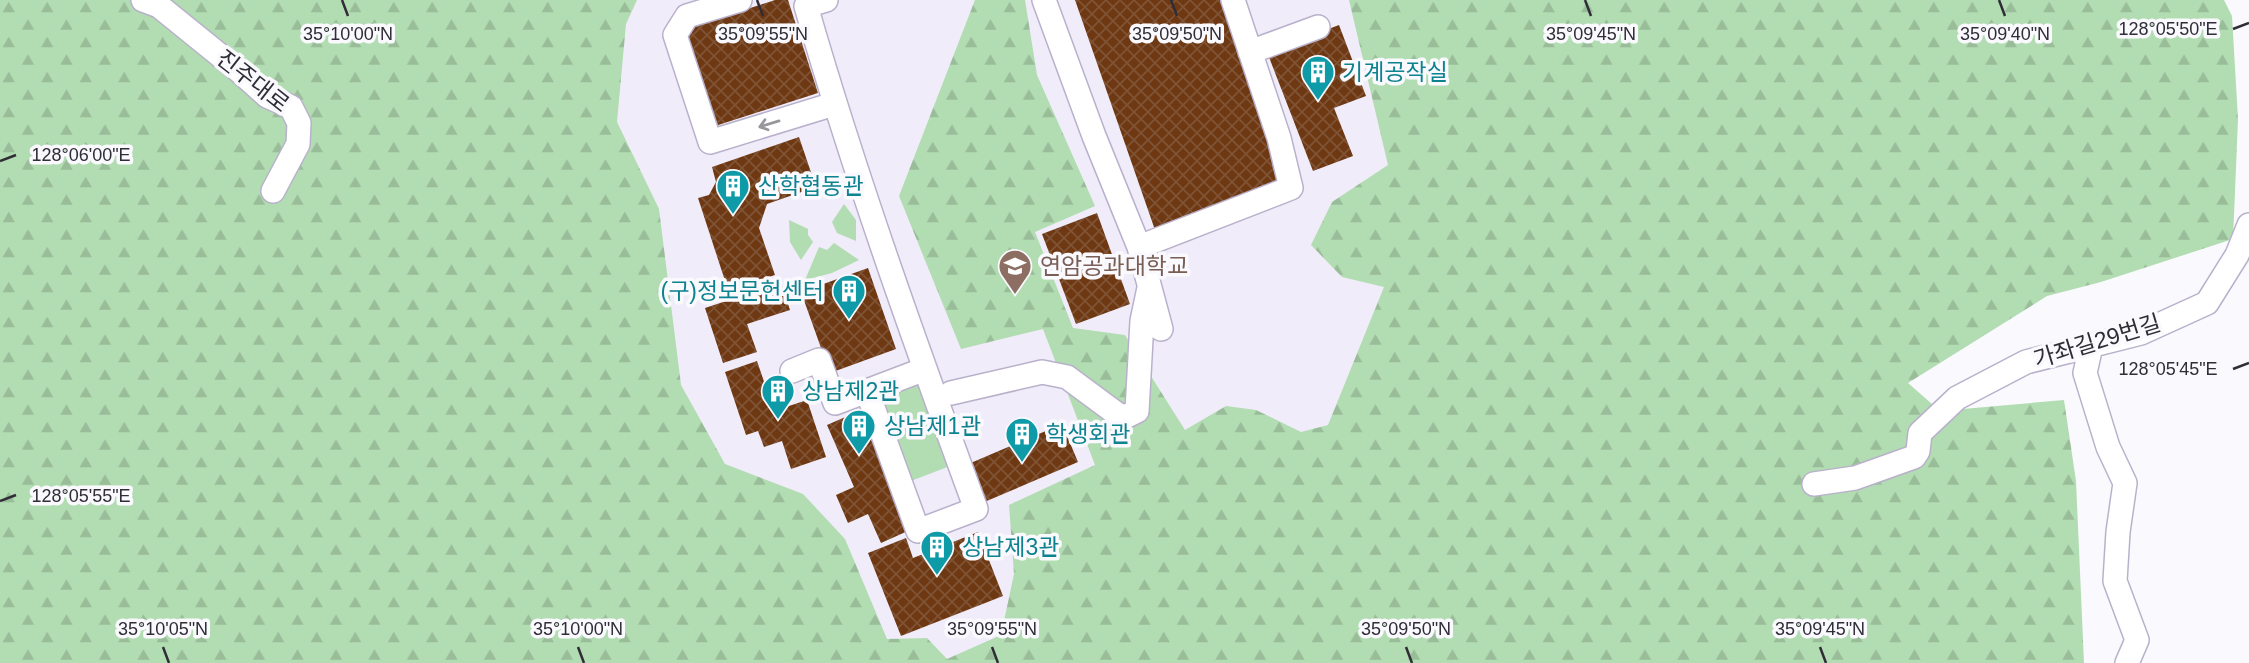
<svg xmlns="http://www.w3.org/2000/svg" width="2249" height="663" font-family="Helvetica,'Noto Sans KR',sans-serif">
  <style>
    .built { fill: #f0ecfa }
    .grass { fill: #b2dcb1 }
    .forest { fill: url(#forest-firs) }
    .building { fill: url(#building-cross-hatch) }
    .lines { fill: none; stroke-linecap: round; stroke-linejoin: round }
    .minor-casing { stroke: #b9b1cb; stroke-width: 26 }
    .minor { stroke: #fff; stroke-width: 23 }
    .oneway { stroke: #98969b }
    .ticks { fill: none; stroke: #302d37; stroke-width: 2.5 }
    .labels { text-anchor: middle; stroke-width: 7; stroke-linejoin: round; paint-order: stroke }
    .culture-label { font-size: 23px; fill: #0d838f; stroke: #faf9fe; text-anchor: start }
    .street-label { font-size: 23px; fill: #302d37; stroke: #faf9fe }
    .education-label { font-size: 23px; fill: #785e54; stroke: #faf9fe; text-anchor: start }
    .ticks-label { font-size: 18px; text-anchor: middle; fill: #302d37; stroke: #faf9fe; stroke-width: 7; stroke-linejoin: round; paint-order: stroke }
  </style>
  <defs>
    <pattern id="forest-firs" width="22" height="20" patternUnits="userSpaceOnUse" patternTransform="scale(1.75)"><rect width="22" height="20" fill="#b2dcb1"/><path d="M5 1l3.5 6h-7zM16 11l3.5 6h-7z" fill="#99bd99"/></pattern>
    <pattern id="building-cross-hatch" width="8" height="8" patternUnits="userSpaceOnUse" patternTransform="scale(1.75)"><rect width="8" height="8" fill="#6e3812"/><path d="M0 0l8 8M0 8l8-8" fill="none" stroke="#7f5335"/></pattern>
  </defs>
  <rect width="100%" height="100%" fill="#faf9fe"/>
  <path class="built" d="M601,0H1354L1437,156L1323,523L1053,663H884L660,437L601,77Z"/>
  <path class="grass" d="M844,204L856,220V241L837,233L832,222Z
    M789,220L808,229V235L813,242L801,260L790,242Z
    M834,243L859,260L832,273L805,280L819,247L827,250Z
    M917,382L950,466L911,481L878,397Z"/>
  <path class="forest" d="M0,0H637L626,24L617,122L659,209L681,385L725,464L803,494L845,539L887,639L927,638L947,659L1001,635L1014,574L1009,505L1095,465L1043,329L961,349L899,196L975,0H1025L1037,75L1095,206L1035,232L1073,328L1125,335L1185,430L1226,406L1256,410L1301,432L1328,425L1384,287L1342,277L1311,245L1332,202L1388,165L1349,0H2224L2232,16L2238,119L2233,239L2101,282L2047,296L1908,383L1940,411L2064,400L2076,481L2084,663H0Z"/>
  <path class="building" d="M775,0H788L818,93L712,127L680,31Z
    M1075,0H1222L1286,185L1155,230Z
    M1339,25L1366,96L1334,108L1353,156L1313,171L1267,52Z
    M799,137L816,187L767,204L759,228L775,275L728,290L698,198L709,195L716,182L712,167Z
    M1097,213L1130,304L1076,324L1042,234Z
    M868,268L896,349L830,373L801,292Z
    M781,283L790,310L747,324L757,352L723,363L705,308Z
    M757,361L774,411L807,400L826,457L791,469L782,441L764,447L758,431L746,435L725,372Z
    M859,411L910,530L881,543L868,514L848,523L836,495L854,487L827,425Z
    M1062,424L1078,462L982,503L966,465Z
    M978,532L1003,596L901,636L868,553L906,538L913,558Z"/>
  <g class="lines">
    <defs>
      <path id="minor" d="M143,0L159,6L238,70L267,96L291,107L299,123L298,144L273,191
        M740,0L687,16L675,35L710,142L834,104
        M826,0L806,6C855,176 915,343 976,509L918,531L867,391L925,369
        M1044,0L1094,136L1139,247L1161,329
        M1250,52L1318,27
        M1139,247L1291,188L1279,138L1233,0
        M2091,346L2085,373L2108,447L2125,483L2118,532L2115,581L2137,640L2127,663
        M792,371L819,360L835,403L867,391
        M951,393L1042,372L1067,377L1117,414L1125,417L1137,411L1142,321L1149,288
        M1814,484L1855,478L1914,457L1918,451L1920,433L1957,398L2026,362L2141,333L2207,303L2237,255L2249,225"/>
    </defs>
    <use href="#minor" class="minor-casing"/>
    <use href="#minor" class="minor"/>
  </g>
  <defs><path id="oneway-shaft" d="M-6 0H5M1.5-3L5.5 0L1.5 3" fill="none" stroke-width="1.6" stroke-linecap="round" stroke-linejoin="round" transform="scale(1.75)"/></defs>
  <use class="oneway" href="#oneway-shaft" transform="translate(769 124) rotate(163)"/>
  <path class="ticks" d="M342,0L348,16M757,0L763,16M1171,0L1177,16M1585,0L1591,16M1999,0L2005,16M2233,29L2249,23M0,161L16,155M2233,369L2249,363M0,501L16,495M163,647L169,663M578,647L584,663M992,647L998,663M1406,647L1412,663M1820,647L1826,663"/>
  <defs>
    <symbol id="building-pin" viewBox="-11 -11 22 30"><path d="M0 17L-7.5 6A9.5 9.5 0 1 1 7.5 6Z" fill="#0f9aa8" stroke="#faf9fe"/><path d="M-4-6H4V6H1V3H-1V6H-4ZM-2.5-4.3h1.7v1.8h-1.7ZM.8-4.3h1.7v1.8H.8ZM-2.5-1h1.7V.8h-1.7ZM.8-1h1.7V.8H.8Z" fill="#fff"/></symbol>
    <symbol id="university-pin" viewBox="-11 -11 22 30"><path d="M0 17L-7.5 6A9.5 9.5 0 1 1 7.5 6Z" fill="#8d6e63" stroke="#faf9fe"/><path d="M0-5L7-2L0 1L-7-2ZM-4 1L0 2.5L4 1V4Q0 6-4 4Z" fill="#fff"/></symbol>
  </defs>
  <g fill-rule="evenodd">
    <use href="#building-pin" x="1299" y="53" width="38" height="52"/>
    <use href="#building-pin" x="714" y="167" width="38" height="52"/>
    <use href="#university-pin" x="996" y="247" width="38" height="52"/>
    <use href="#building-pin" x="830" y="272" width="38" height="52"/>
    <use href="#building-pin" x="759" y="372" width="38" height="52"/>
    <use href="#building-pin" x="840" y="407" width="38" height="52"/>
    <use href="#building-pin" x="1003" y="415" width="38" height="52"/>
    <use href="#building-pin" x="918" y="528" width="38" height="52"/>
  </g>
  <g class="labels">
    <g class="culture-label">
      <text x="1342" y="80">기계공작실</text>
      <text x="758" y="194">산학협동관</text>
      <text x="824" y="299" text-anchor="end">(구)정보문헌센터</text>
      <text x="802" y="399">상남제2관</text>
      <text x="884" y="434">상남제1관</text>
      <text x="1046" y="442">학생회관</text>
      <text x="962" y="555">상남제3관</text>
    </g>
    <g class="street-label">
      <text transform="translate(253 81) rotate(38)" y="8">진주대로</text>
      <text transform="translate(2097 341) rotate(-17)" y="8">가좌길29번길</text>
    </g>
    <g class="education-label">
      <text x="1040" y="274">연암공과대학교</text>
    </g>
  </g>
  <g class="ticks-label">
    <text x="2168" y="35">128°05'50"E</text>
    <text x="763" y="40">35°09'55"N</text>
    <text x="1177" y="40">35°09'50"N</text>
    <text x="1591" y="40">35°09'45"N</text>
    <text x="2005" y="40">35°09'40"N</text>
    <text x="348" y="40">35°10'00"N</text>
    <text x="81" y="161">128°06'00"E</text>
    <text x="2168" y="375">128°05'45"E</text>
    <text x="81" y="502">128°05'55"E</text>
    <text x="163" y="635">35°10'05"N</text>
    <text x="578" y="635">35°10'00"N</text>
    <text x="992" y="635">35°09'55"N</text>
    <text x="1406" y="635">35°09'50"N</text>
    <text x="1820" y="635">35°09'45"N</text>
  </g>
</svg>
